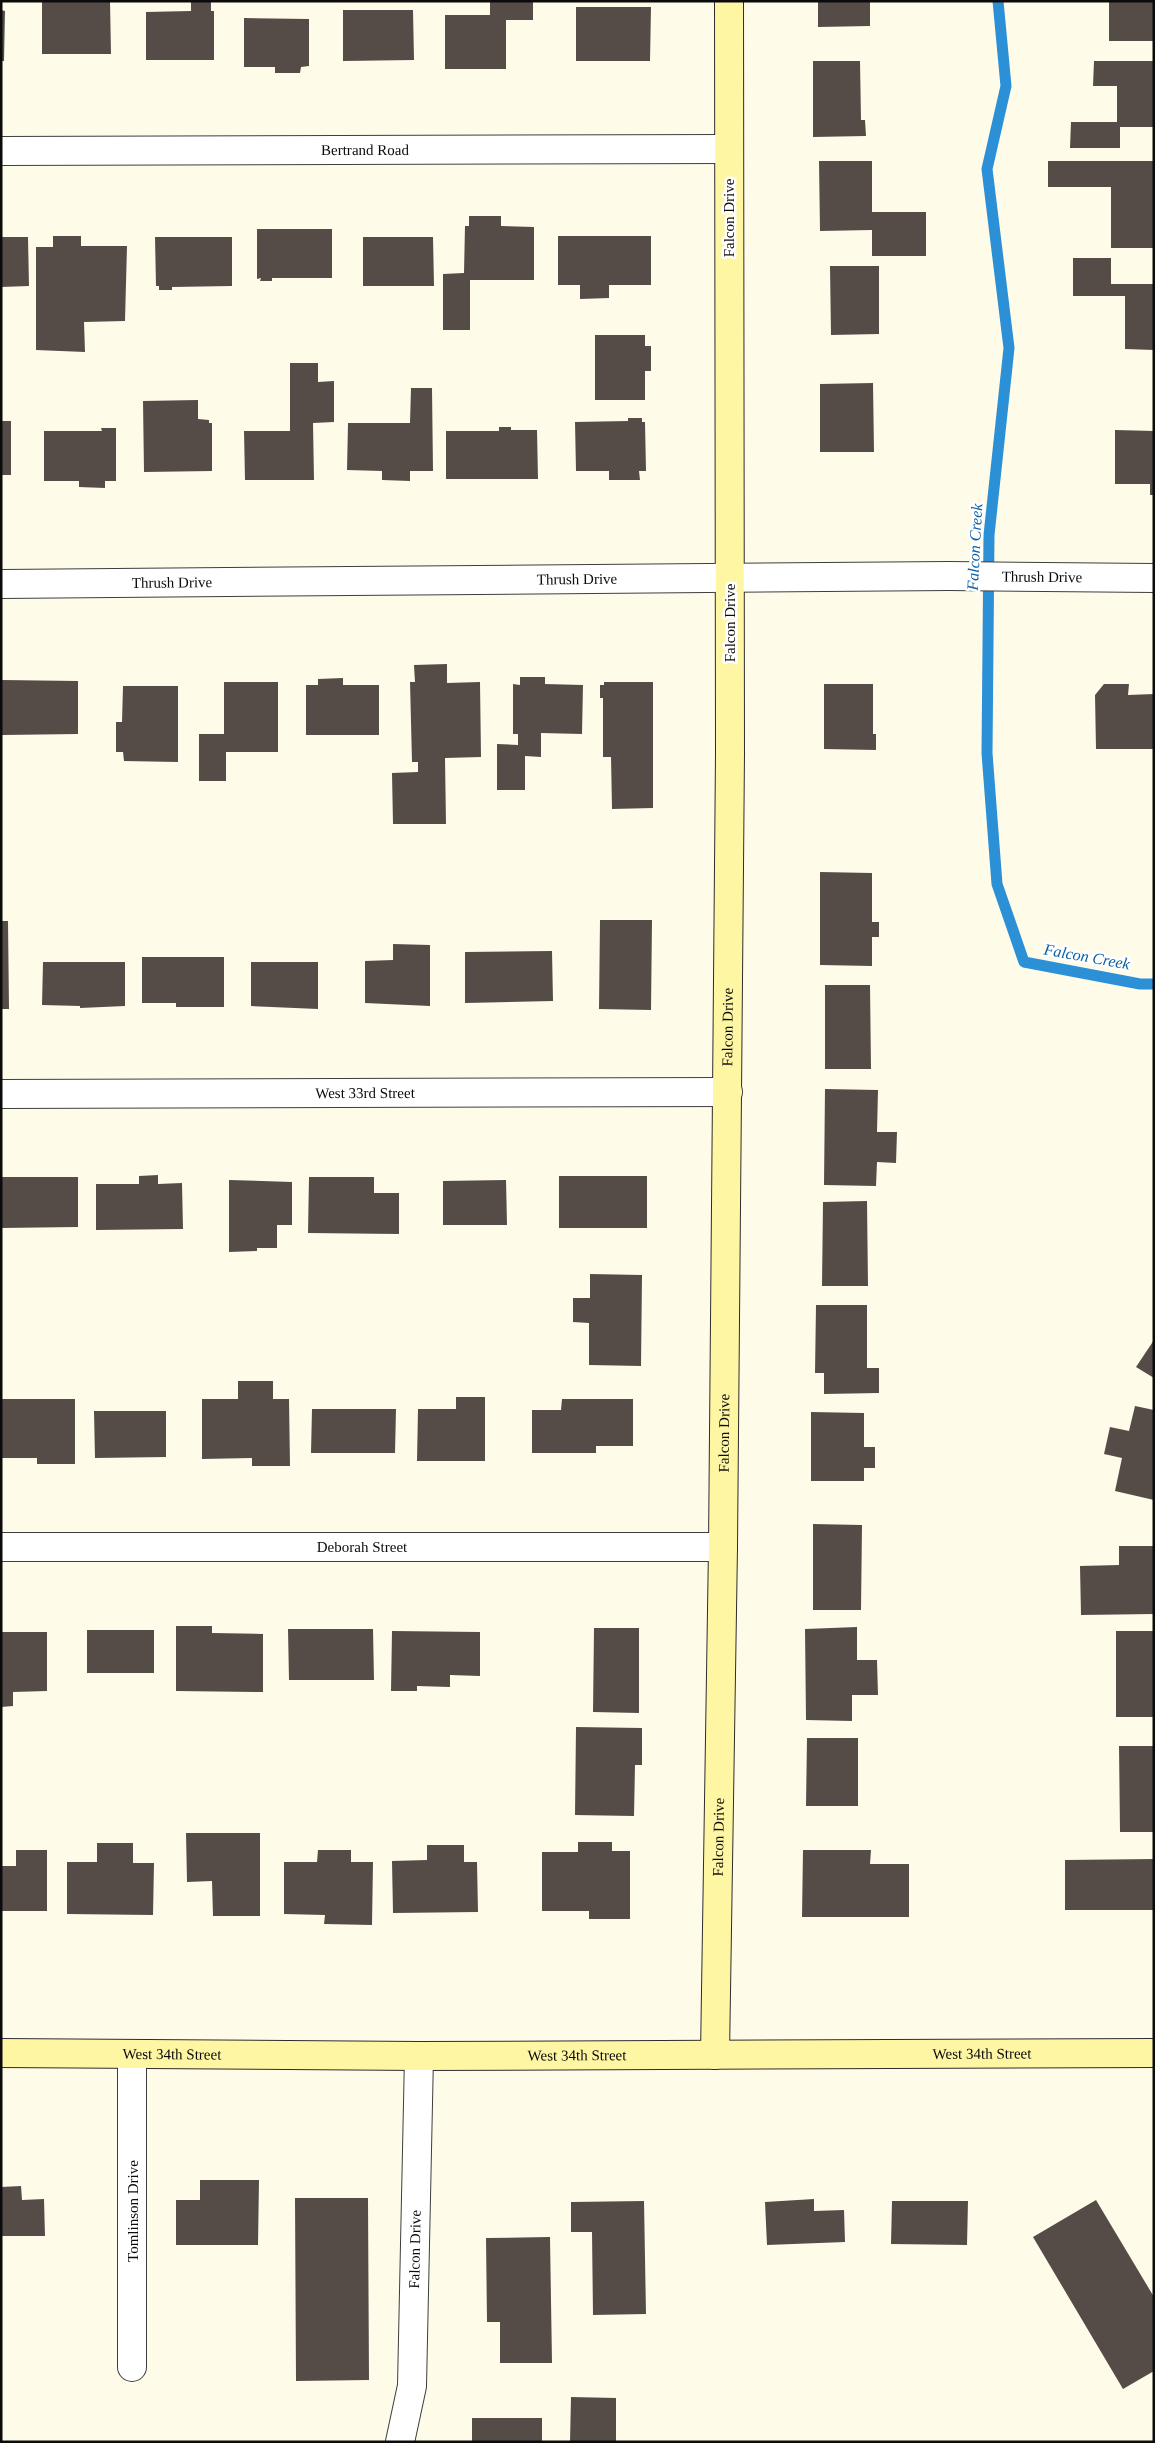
<svg xmlns="http://www.w3.org/2000/svg" width="1155" height="2443" font-family="Georgia,serif">
  <style>
    .lines { fill: none; stroke-linecap: round; stroke-linejoin: round }
    .stream { stroke: #2c90d7; stroke-width: 11 }
    .building { fill: #554c47 }
    .street-casing { stroke: #3e3e3e; stroke-width: 30 }
    .secondary-casing { stroke: #2d2d2d; stroke-width: 30 }
    .street { stroke: #fff; stroke-width: 28 }
    .secondary { stroke: #fff6a4; stroke-width: 28 }
    .labels { text-anchor: middle; stroke-width: 5; stroke-linejoin: round; paint-order: stroke }
    .street-label { font-size: 15px; fill: #0b0b0b; stroke: #fff }
    .water-label { font-size: 16px; font-style: italic; fill: #0c60a5; stroke: #fff }
  </style>
  <rect width="100%" height="100%" fill="#fffbe9"/>
  <g class="lines">
    <path class="stream" d="M998,1L1006,86L987,169L1009,348L989,535L987,753L997,884L1024,962L1140,984H1154"/>
  </g>
  <path class="building" d="M42,1H110L111,54H42Z
    M191,1H211V11H214V60H146V12L191,11Z
    M490,1H533V20H506V69H445V15H490Z
    M818,1H870V26L818,27Z
    M1109,1H1154V41H1109Z
    M576,7H651L650,61H576Z
    M1,10L5,11L4,61H1Z
    M343,10H413L414,60L343,61Z
    M244,18L309,19V66L301,67L300,73H275V67H244Z
    M813,61H860L861,120H865L866,136L813,137Z
    M1094,61H1154V127H1120V148H1070L1071,122H1117V86H1093Z
    M819,161H872V212H926V256H872V230L820,231Z
    M1048,161H1154V248H1111V187H1048Z
    M469,216H501V226L534,227V280H470V330H443V274L464,273L465,226H469Z
    M257,229H332V278H272V281H260L261,278L257,279Z
    M53,236H81V246H127L125,321L84,322L85,352L36,350V247H53Z
    M558,236H651V285H609V298L580,299V285H558Z
    M1,237H28L29,286L1,287Z
    M155,237H232V286L172,287V290H159V286H156Z
    M363,237H433L434,286H363Z
    M1073,258H1111V284H1154V350L1125,349V296H1073Z
    M830,266H879V334L831,335Z
    M595,335H645V346H651V371H645V400H595Z
    M290,363H318V382L334,381V422L313,423L314,480H245L244,431H290Z
    M873,383L874,452H820V384Z
    M411,388H432L433,471H410V481L382,480V471L347,470L348,423H410Z
    M198,400V419L209,420V423H212V471L144,472L143,401Z
    M628,418H642V422H645L646,471H639L640,480H609V471H576L575,422L628,421Z
    M1,421H11V475H1Z
    M499,427H511V430H537L538,479H446V431H499Z
    M101,428H116V481H105V488L79,487V481H44V431H102Z
    M1115,430L1154,431V495H1150V484H1115Z
    M447,664V683L480,682L481,757L445,758L446,824H393L392,773L418,772V762H412L410,682H415L414,665Z
    M520,677H545V684L583,685L582,734L541,733V757L525,756V790H497V744L518,745V734H513V684L520,685Z
    M343,678V685H379V735H306V685H318V679Z
    M2,680L78,681V734L2,735Z
    M224,682H278V752H226V781H199V734H224Z
    M604,682H653V808L612,809L611,757H603V698H600V685H604Z
    M824,684H873V734H876V750L824,749Z
    M1104,684H1129L1128,695L1154,694V749H1096L1095,695Z
    M123,686H178V762L124,761L123,752H116V722H122Z
    M820,872L872,873V922H879V937H872V966L820,965Z
    M600,920H652L651,1010L599,1009Z
    M1,921H8L9,1009H1Z
    M393,944L430,945V1006L365,1003V961L393,960Z
    M552,951L553,1001L465,1003V952Z
    M142,957H224V1007H176V1003H142Z
    M43,962H125V1006L80,1008V1006L42,1005Z
    M251,962H318V1009L251,1006Z
    M825,985H870L871,1069H825Z
    M825,1089L878,1090L877,1132H897L896,1163L877,1162L876,1186L824,1185Z
    M158,1175V1184L182,1183L183,1229L96,1230V1184H139V1176Z
    M559,1176H647V1228H559Z
    M1,1177H78V1227L1,1228Z
    M309,1177H374V1193H399V1234L308,1233Z
    M229,1180L292,1182V1225H277V1248H257V1251L229,1252Z
    M506,1180L507,1225H443V1181Z
    M867,1201L868,1286H822L823,1202Z
    M590,1274L642,1275L641,1366L589,1365V1323L573,1322V1298H590Z
    M816,1305H867V1368H879V1393L824,1394V1373H815Z
    M1154,1340V1378L1136,1367Z
    M238,1381H273V1399H289L290,1466H252V1458L202,1459V1399H238Z
    M456,1397H485V1461H417L418,1409H456Z
    M1,1399H75V1464H37V1458H1Z
    M562,1399H633V1446H596V1453H532V1410H561Z
    M1135,1406L1154,1410V1500L1115,1491L1122,1458L1104,1454L1110,1427L1129,1431Z
    M312,1409H396L395,1453H311Z
    M94,1411H166V1457L95,1458Z
    M811,1412L864,1413V1447H875V1468H864V1481H811Z
    M813,1524L862,1525L861,1610H813Z
    M1119,1546H1154V1614L1081,1615L1080,1566L1119,1565Z
    M176,1626H212V1633L263,1634V1692L176,1691Z
    M857,1627V1660H877L878,1695H852V1721L806,1720L805,1629Z
    M594,1628H639V1713L593,1712Z
    M288,1629H373L374,1680H289Z
    M87,1630H154V1673H87Z
    M392,1631L480,1632V1676L450,1675V1687L417,1686V1691H391Z
    M1116,1631H1154V1717H1116Z
    M1,1632H47V1691L13,1692V1706L1,1707Z
    M576,1727L642,1728V1765H635L634,1816L575,1815Z
    M807,1738H858V1806H806Z
    M1119,1746H1154V1832H1120Z
    M186,1833H260V1916H213L212,1881L187,1882Z
    M578,1842H612V1851H630V1919H589V1911H542V1852H578Z
    M97,1843H133V1863H154L153,1915L67,1914V1862H97Z
    M427,1845H464V1862H477L478,1912L393,1913L392,1861L427,1860Z
    M16,1850H47V1911H1V1866H16Z
    M318,1850H351V1862H373L372,1925L324,1924L325,1915L284,1914V1862H317Z
    M803,1850H871L870,1864H909V1917H802Z
    M1154,1859V1910H1065V1860Z
    M200,2180H259L258,2245H176V2200H200Z
    M21,2186L22,2200L44,2199L45,2236H1V2187Z
    M295,2198H368L369,2380L296,2381Z
    M814,2199V2211L844,2210L845,2242L767,2245L765,2202Z
    M1096,2200L1154,2297V2371L1123,2389L1033,2237Z
    M644,2201L646,2314L593,2315L592,2232H571V2202Z
    M892,2201H968L967,2245L891,2244Z
    M550,2237L552,2363H500V2322H487L486,2238Z
    M571,2397L616,2398V2442H570Z
    M472,2418H542V2442H472Z"/>
  <g class="lines">
    <defs>
      <g id="street">
        <path id="s1" d="M1,151L729,149"/>
        <path id="s2" d="M1,584L949,576L1154,578"/>
        <path id="s3" d="M1,1094L728,1092"/>
        <path id="s4" d="M1,1547H723"/>
        <path d="M132,2055V2367"/>
        <path id="s5" d="M400,2442L412,2386L419,2056"/>
      </g>
      <g id="secondary">
        <path id="s6" d="M1,2053L419,2056L1154,2053"/>
        <path id="s7" d="M715,2055L723,1547L730,753L729,1"/>
      </g>
    </defs>
    <use href="#street" class="street-casing"/>
    <use href="#secondary" class="secondary-casing"/>
    <use href="#street" class="street"/>
    <use href="#secondary" class="secondary"/>
  </g>
  <g class="labels">
    <g class="street-label">
      <text dy="5" stroke="none"><textPath href="#s1" startOffset="364">Bertrand Road</textPath></text>
      <text transform="translate(729 218) rotate(-90)" y="5">Falcon Drive</text>
      <text dy="5" stroke="none"><textPath href="#s2" startOffset="1041">Thrush Drive</textPath></text>
      <text dy="5" stroke="none"><textPath href="#s2" startOffset="576">Thrush Drive</textPath></text>
      <text dy="5" stroke="none"><textPath href="#s2" startOffset="171">Thrush Drive</textPath></text>
      <text transform="translate(730 623) rotate(-90)" y="5">Falcon Drive</text>
      <text dy="5" stroke="none"><textPath href="#s7" startOffset="1028">Falcon Drive</textPath></text>
      <text dy="5" stroke="none"><textPath href="#s3" startOffset="364">West 33rd Street</textPath></text>
      <text dy="5" stroke="none"><textPath href="#s7" startOffset="622">Falcon Drive</textPath></text>
      <text dy="5" stroke="none"><textPath href="#s4" startOffset="361">Deborah Street</textPath></text>
      <text dy="5" stroke="none"><textPath href="#s7" startOffset="218">Falcon Drive</textPath></text>
      <text dy="5" stroke="none"><textPath href="#s6" startOffset="981">West 34th Street</textPath></text>
      <text dy="5" stroke="none"><textPath href="#s6" startOffset="171">West 34th Street</textPath></text>
      <text dy="5" stroke="none"><textPath href="#s6" startOffset="576">West 34th Street</textPath></text>
      <text transform="translate(133 2211) rotate(-90)" y="5">Tomlinson Drive</text>
      <text dy="5" stroke="none"><textPath href="#s5" startOffset="194">Falcon Drive</textPath></text>
    </g>
    <g class="water-label">
      <text transform="translate(974 547) rotate(-87)" y="6">Falcon Creek</text>
      <text transform="translate(1087 956) rotate(10)" y="6">Falcon Creek</text>
    </g>
  </g>
  <rect width="1155" height="2443" fill="none" stroke="#0b0b0b" stroke-width="5"/>
</svg>
